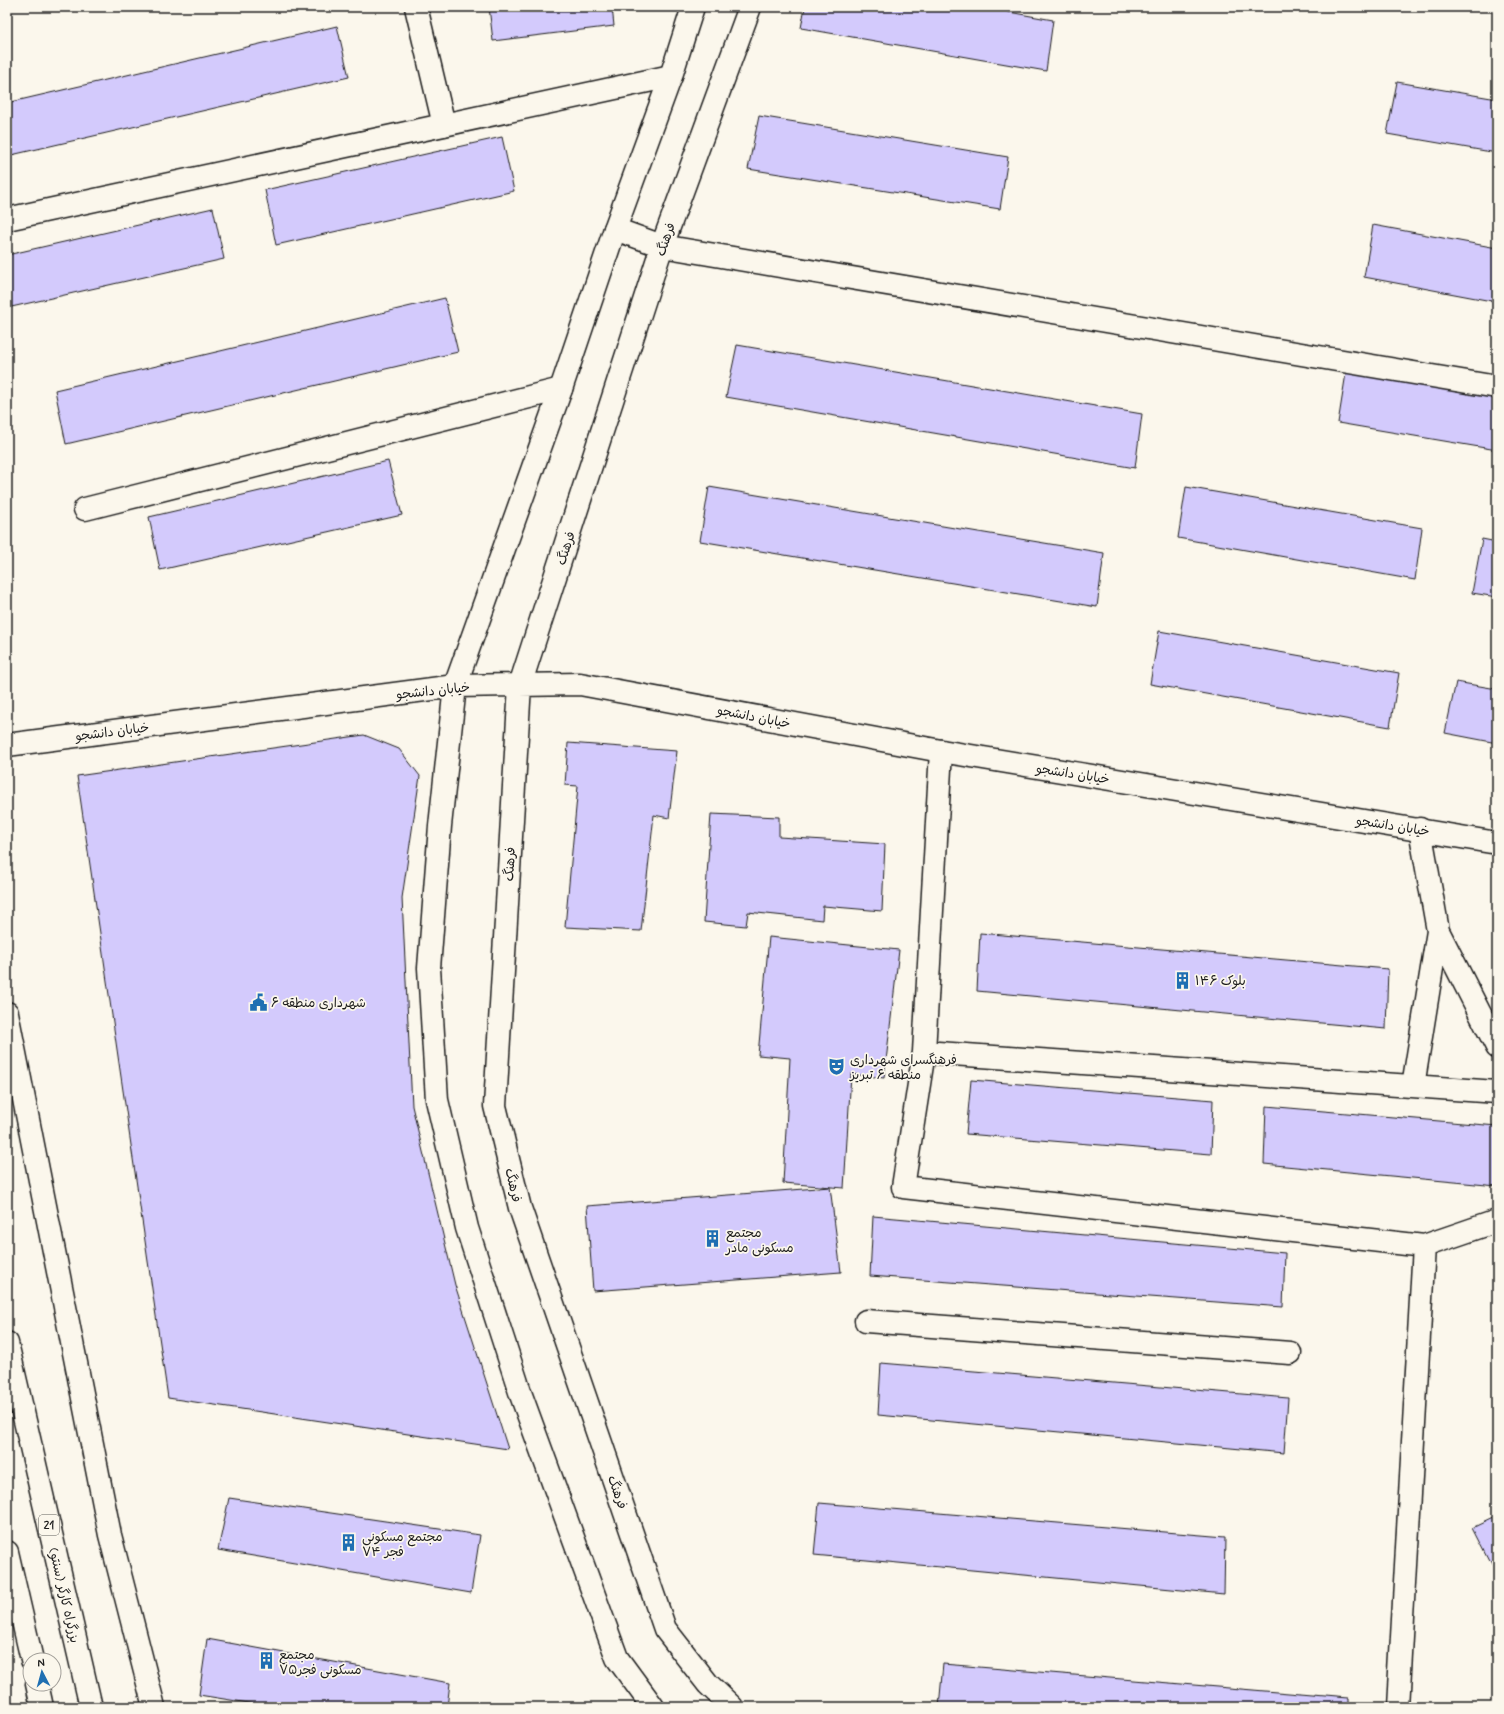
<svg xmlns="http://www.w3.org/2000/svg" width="1504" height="1714" font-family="Mynerve,'Playpen Sans Arabic',sans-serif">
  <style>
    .building { fill: #d3cafc; stroke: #1c1c1c }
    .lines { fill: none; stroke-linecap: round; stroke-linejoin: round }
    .minor-casing { stroke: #1c1c1c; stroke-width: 25 }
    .tertiary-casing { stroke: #1c1c1c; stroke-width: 25 }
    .trunk-casing { stroke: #1c1c1c; stroke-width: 25 }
    .minor { stroke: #fbf7ec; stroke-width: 22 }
    .tertiary { stroke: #fbf7ec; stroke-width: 22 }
    .trunk { stroke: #fbf7ec; stroke-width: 22 }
    .labels { text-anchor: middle; stroke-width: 3.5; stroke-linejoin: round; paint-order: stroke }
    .shield { fill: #fbf7ec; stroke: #5f5e5a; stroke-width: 1 }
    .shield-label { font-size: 12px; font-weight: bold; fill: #1c1c1c }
    .street-label { font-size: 13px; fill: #1c1c1c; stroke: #fbf7ec }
    .poi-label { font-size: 13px; fill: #1c1c1c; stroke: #fbf7ec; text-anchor: start }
  </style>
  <rect width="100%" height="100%" fill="#fbf7ec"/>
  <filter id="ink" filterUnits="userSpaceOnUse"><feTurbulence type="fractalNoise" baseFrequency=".025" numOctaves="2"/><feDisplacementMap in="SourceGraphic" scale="8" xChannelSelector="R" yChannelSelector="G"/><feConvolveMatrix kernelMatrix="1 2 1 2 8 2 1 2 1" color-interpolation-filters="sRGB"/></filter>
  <g filter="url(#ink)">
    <path class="building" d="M489,7H612L614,26L493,41Z
      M805,7H981L1053,20L1046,71L801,28Z
      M337,26L349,77L7,156V103Z
      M1397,82L1497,99V153L1387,134Z
      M759,116L1008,157L1000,209L748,169Z
      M502,137L514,191L276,245L265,190Z
      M213,208L224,259L7,308V255Z
      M1373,225L1497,248V302L1364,277Z
      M445,298L458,352L66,444L55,390Z
      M737,345L1142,414L1135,468L726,397Z
      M1347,367L1497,394V450L1338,423Z
      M388,461L402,515L160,570L149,517Z
      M709,487L1104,553L1097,607L700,541Z
      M1186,487L1422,528L1415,580L1178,538Z
      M1482,539L1497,542V597L1472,593Z
      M1159,631L1399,673L1390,727L1150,684Z
      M1456,682L1497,689V743L1445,733Z
      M364,735L399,749L420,776L402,898L412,1106L455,1285L508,1449L168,1398L77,776Z
      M568,743L677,751L669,818L654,815L641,931L565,927L578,786L565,785Z
      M711,814L779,817V837L885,844L882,911L823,906L822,920L748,912L746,926L704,922Z
      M980,933L1388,969L1386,1029L977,991Z
      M769,937L899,950L884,1078L851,1074L844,1188L783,1183L790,1058L758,1055Z
      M971,1080L1213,1100L1211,1154L966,1134Z
      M1266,1106L1497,1126V1186L1264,1164Z
      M830,1187L841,1272L593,1291L587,1206Z
      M873,1216L1285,1253L1283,1307L870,1276Z
      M881,1363L1288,1398L1284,1453L878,1415Z
      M229,1498L480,1535L471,1593L218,1550Z
      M819,1503L1225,1537L1224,1594L814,1555Z
      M1497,1516V1577L1472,1528Z
      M207,1639L450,1683L447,1707H274L199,1695Z
      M943,1664L1348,1698V1707H939Z"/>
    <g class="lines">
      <defs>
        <path id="minor" d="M416,7L444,125
          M7,219L671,76
          M615,229L662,246L1497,387
          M85,509L561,389
          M941,751L924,1052L903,1187L1424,1246L1497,1221
          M1420,829L1438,931L1497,1047
          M924,1052L1497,1092
          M1413,1086L1438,931
          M866,1321L1290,1353
          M1398,1707L1424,1246"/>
        <path id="tertiary" d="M7,745L455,686L580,684L941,751L1497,843
          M653,1707L617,1658L521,1395L467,1228L437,1100L429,968L440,826L455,686L561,389L615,229L671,76L693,7
          M732,1707L708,1684L665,1629L520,1208L495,1106L520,685L662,246L750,7"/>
        <path id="trunk" d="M7,1013L110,1535L154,1707
          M7,1343L91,1707
          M7,1552L32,1660
          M37,1684L42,1707"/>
      </defs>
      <use href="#minor" class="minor-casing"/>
      <use href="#tertiary" class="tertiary-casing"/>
      <use href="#trunk" class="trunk-casing"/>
      <use href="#minor" class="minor"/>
      <use href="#tertiary" class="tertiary"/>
      <use href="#trunk" class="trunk"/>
    </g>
  </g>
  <defs>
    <symbol id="building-bare" viewBox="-9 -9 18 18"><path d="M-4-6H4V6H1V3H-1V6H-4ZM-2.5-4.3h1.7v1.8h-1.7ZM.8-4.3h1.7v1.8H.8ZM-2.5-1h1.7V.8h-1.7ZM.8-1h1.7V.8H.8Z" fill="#1f6fb2" stroke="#fbf7ec" stroke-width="2.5" paint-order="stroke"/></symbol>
    <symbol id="civic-bare" viewBox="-9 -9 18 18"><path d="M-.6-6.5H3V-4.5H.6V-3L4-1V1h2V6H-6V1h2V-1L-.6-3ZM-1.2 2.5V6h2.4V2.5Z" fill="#1f6fb2" stroke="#fbf7ec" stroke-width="2.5" paint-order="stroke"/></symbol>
    <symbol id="theatre-bare" viewBox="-9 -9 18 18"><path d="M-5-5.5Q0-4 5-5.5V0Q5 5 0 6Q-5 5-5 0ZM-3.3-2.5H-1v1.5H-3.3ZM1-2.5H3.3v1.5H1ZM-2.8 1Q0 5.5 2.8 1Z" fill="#1f6fb2" stroke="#fbf7ec" stroke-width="2.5" paint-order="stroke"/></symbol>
  </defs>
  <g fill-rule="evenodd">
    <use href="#building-bare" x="1170" y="968" width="25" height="25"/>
    <use href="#civic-bare" x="246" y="990" width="25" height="25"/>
    <use href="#theatre-bare" x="824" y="1054" width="25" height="25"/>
    <use href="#building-bare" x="700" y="1226" width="25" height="25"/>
    <use href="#building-bare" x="336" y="1530" width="25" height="25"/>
    <use href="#building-bare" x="254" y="1648" width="25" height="25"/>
  </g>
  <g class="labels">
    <rect class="shield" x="39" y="1515" width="20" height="20" rx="3"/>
    <g class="shield-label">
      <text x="49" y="1529">21</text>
    </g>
    <g class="street-label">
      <text transform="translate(665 239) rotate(-71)" y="5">فرهنگ</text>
      <text transform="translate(565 548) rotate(-72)" y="5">فرهنگ</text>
      <text transform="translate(433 690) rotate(-6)" y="5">خیابان دانشجو</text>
      <text transform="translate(754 716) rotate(11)" y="5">خیابان دانشجو</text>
      <text transform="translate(112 731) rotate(-7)" y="5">خیابان دانشجو</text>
      <text transform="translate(1073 773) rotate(9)" y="5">خیابان دانشجو</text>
      <text transform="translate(1393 825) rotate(9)" y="5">خیابان دانشجو</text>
      <text transform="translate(509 864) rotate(-87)" y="5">فرهنگ</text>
      <text transform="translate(514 1185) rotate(77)" y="5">فرهنگ</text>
      <text transform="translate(618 1492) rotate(71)" y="5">فرهنگ</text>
      <text transform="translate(65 1595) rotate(77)" y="5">بزرگراه کارگر (سنتو)</text>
    </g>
    <g class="poi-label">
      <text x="1195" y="985">بلوک ۱۴۶</text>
      <text x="271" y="1007">شهرداری منطقه ۶</text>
      <text x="850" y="1064">فرهنگسرای شهرداری<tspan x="850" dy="15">منطقه ۶ تبریز</tspan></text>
      <text x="726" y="1237">مجتمع<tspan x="726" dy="15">مسکونی مادر</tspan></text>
      <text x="362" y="1541">مجتمع مسکونی<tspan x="362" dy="15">فجر ۷۴</tspan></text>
      <text x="279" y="1659">مجتمع<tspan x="279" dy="15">مسکونی فجر۷۵</tspan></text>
    </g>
  </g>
  <rect width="1504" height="1714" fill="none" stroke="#fbf7ec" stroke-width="24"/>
  <rect x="12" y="12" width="1480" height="1690" fill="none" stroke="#1c1c1c" stroke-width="1.5" filter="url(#ink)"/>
  <g transform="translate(42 1672) rotate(354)"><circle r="19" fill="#fbf7ec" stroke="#a29f99"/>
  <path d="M0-3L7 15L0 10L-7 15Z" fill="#1f6fb2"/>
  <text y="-6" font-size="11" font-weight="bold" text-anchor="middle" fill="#1c1c1c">N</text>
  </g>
</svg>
